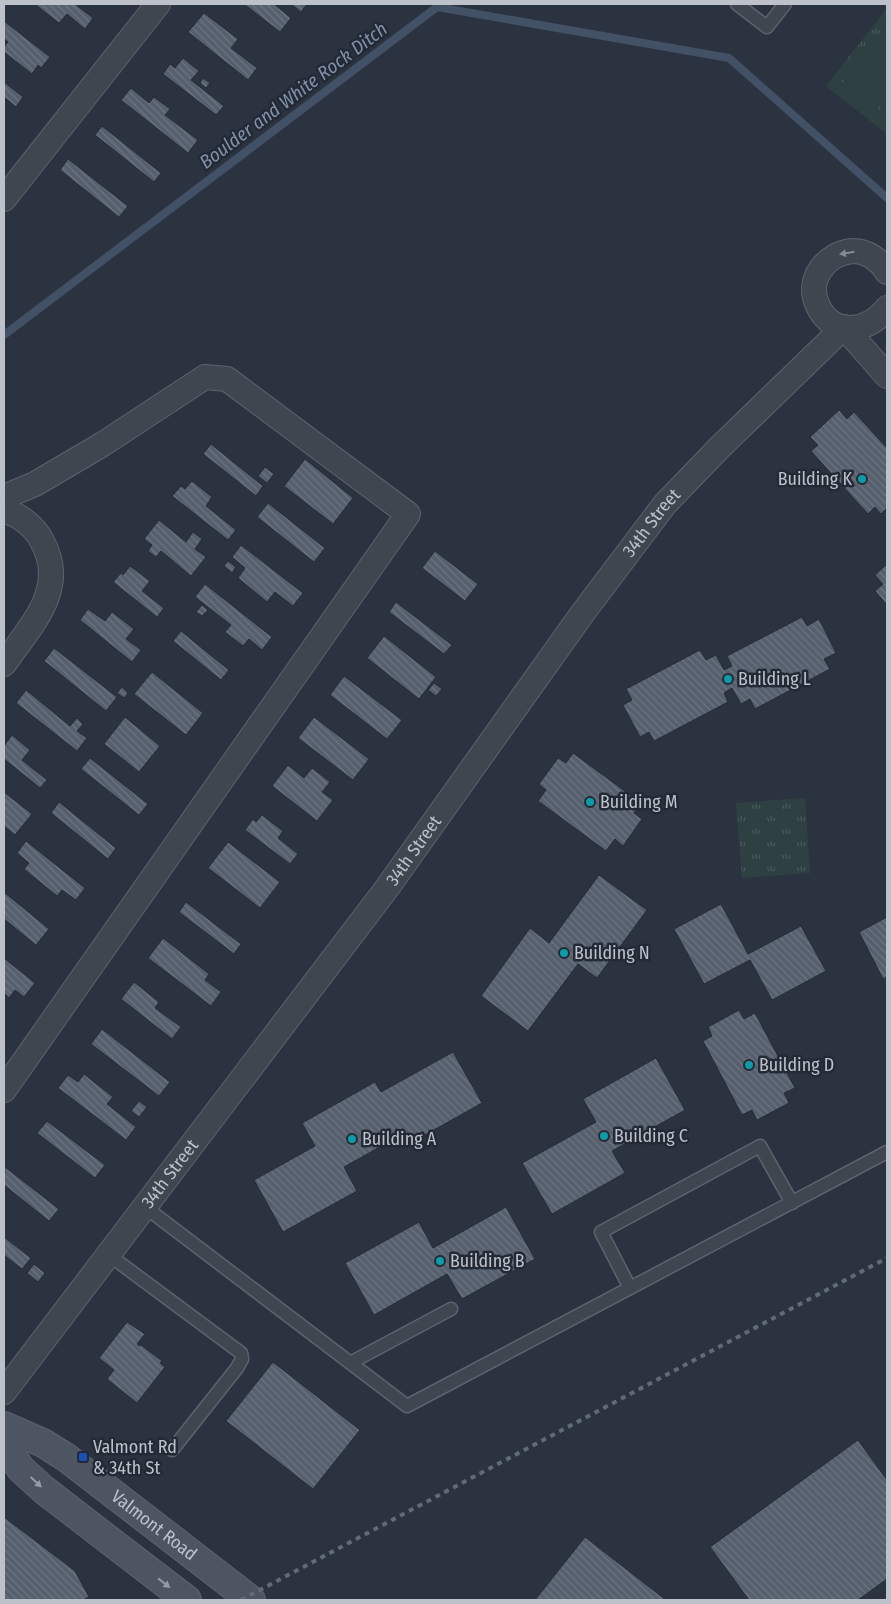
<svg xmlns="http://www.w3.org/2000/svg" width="891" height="1604" font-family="'Fira Sans Condensed',sans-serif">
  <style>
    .park { fill: url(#park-tufts) }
    .pitch { fill: #2e4042 }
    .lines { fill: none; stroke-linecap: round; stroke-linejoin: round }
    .stream { stroke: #435167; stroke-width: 8 }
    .building { fill: url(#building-back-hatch); stroke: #252c38 }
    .service-casing { stroke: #5d636e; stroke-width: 15 }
    .minor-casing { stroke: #5d636e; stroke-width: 26 }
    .secondary-casing { stroke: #5d636e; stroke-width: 30 }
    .service { stroke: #3f4650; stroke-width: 12 }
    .minor { stroke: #3f4650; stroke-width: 24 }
    .secondary { stroke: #4d5563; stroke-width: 28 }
    .rail { stroke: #616a77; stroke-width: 4; stroke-dasharray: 5 5; stroke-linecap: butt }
    .oneway { fill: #848a93 }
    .oneway2 { fill: #959ba6 }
    .culture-dot { fill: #0f9aa8; stroke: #232a36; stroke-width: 2 }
    .transit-dot { fill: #1a4fb4; stroke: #232a36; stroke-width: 2 }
    .labels { text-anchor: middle; stroke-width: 5; stroke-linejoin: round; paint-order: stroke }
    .poi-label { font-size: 18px; fill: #bcc1ca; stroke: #232a36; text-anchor: start }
    .street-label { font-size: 18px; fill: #bcc1ca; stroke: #232a36 }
    .water-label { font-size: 19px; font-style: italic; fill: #8191a9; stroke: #232a36 }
  </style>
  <defs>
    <pattern id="park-tufts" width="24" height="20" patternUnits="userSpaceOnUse" patternTransform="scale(1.25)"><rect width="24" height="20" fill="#2e4042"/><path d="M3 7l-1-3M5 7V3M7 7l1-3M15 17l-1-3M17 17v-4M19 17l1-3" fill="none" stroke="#4a5a5c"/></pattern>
    <pattern id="building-back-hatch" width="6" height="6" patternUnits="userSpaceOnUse" patternTransform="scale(1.25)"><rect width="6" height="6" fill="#565f6d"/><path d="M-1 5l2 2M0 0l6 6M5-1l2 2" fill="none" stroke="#6c7480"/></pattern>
  </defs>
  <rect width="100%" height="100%" fill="#2b3340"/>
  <path class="park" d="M887,8V134L826,86Z
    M805,798L810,873L742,878L736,803Z"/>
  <path class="pitch" d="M887,27V96L875,112L841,84Z"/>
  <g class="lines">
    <path class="stream" d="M4,335L437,7L729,58L887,198"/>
  </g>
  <path class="building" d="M38,4H75L93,18L85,29L67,14L59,23L37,6Z
    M244,4H274L291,18L280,32Z
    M291,4H307L301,12Z
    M204,13L238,39L231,48L257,68L248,80L188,32Z
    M4,21L50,57L41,68L38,65L32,74L4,52V47L8,42L4,39Z
    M183,58L199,71L191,80L224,106L216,115L163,74L170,64L175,68Z
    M203,78L210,83L206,88L200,83Z
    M4,82L23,97L16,107L5,98L4,100Z
    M131,88L149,103L154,97L170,109L165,115L198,140L188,153L121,100Z
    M102,126L161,173L154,182L95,135Z
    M68,159L128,206L119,217L60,170Z
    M839,410L847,419L854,412L887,448V508L881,514L875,507L868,514L811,451L818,445L810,437Z
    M211,444L263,486L256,496L203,454Z
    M305,459L353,498L333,524L284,486Z
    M265,467L274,474L267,483L258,476Z
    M192,481L212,497L206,506L236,530L228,540L172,496L181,486L185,489Z
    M268,503L325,548L314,562L257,517Z
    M159,520L186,542L193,532L202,539L195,549L206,557L191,576L161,551L156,557L148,551L152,545L144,539Z
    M241,545L303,593L293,606L275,592L267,602L238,578L245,568L232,557Z
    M435,551L478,584L465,601L422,568Z
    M228,561L236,567L232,573L224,566Z
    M887,564V605L875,591L883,584L875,575Z
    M130,566L150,581L142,591L164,608L157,617L113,582L121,573L123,575Z
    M205,584L272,637L262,650L249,639L243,646L225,632L231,625L195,597Z
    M396,602L452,645L444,654L389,612Z
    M202,605L208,610L202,616L196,612Z
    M88,609L105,621L112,612L134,629L126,639L141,650L132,662L80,620Z
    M802,617L807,626L819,619L836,653L824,659L830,669L755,709L750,699L741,704L732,688L724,693L728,702L654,741L649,732L640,737L623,705L632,700L626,689L700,650L706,660L716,655L724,670L732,666L727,656Z
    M181,631L229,670L221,680L173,641Z
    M384,636L436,677L419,699L367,658Z
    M54,648L117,697L106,711L44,661Z
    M152,672L203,713L186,735L134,694Z
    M344,676L402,720L387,739L330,695Z
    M434,683L442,689L436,696L428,690Z
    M122,687L128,693L124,698L117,693Z
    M26,690L70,726L77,718L83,724L77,731L87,738L77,751L16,703Z
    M125,717L160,746L139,772L104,744Z
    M314,717L369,759L353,780L298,738Z
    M12,735L30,750L22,760L47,780L40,788L4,759V746Z
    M573,753L641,803L634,813L642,819L623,846L615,839L606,851L538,801L546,790L539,784L558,758L566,763Z
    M90,758L148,804L139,815L81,769Z
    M288,765L304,778L312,768L330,782L322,792L333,800L317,821L272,786Z
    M4,792L32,814L15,835L4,826Z
    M59,802L116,848L108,859L51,813Z
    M262,815L283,831L278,838L298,854L290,864L245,830L253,819L256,822Z
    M26,841L85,888L76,900L62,890L57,896L24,869L29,863L17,853Z
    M228,842L280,882L260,908L208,868Z
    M599,875L647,910L597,978L578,964L528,1031L481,996L530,928L549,943Z
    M4,892L49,929L36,945L4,919Z
    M186,902L241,944L234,954L179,912Z
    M721,904L748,954L801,926L826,971L772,1000L750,960L704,984L674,929Z
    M887,917V977L883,979L859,932Z
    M163,938L209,974L205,980L221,992L211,1006L148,958Z
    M4,958L35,983L24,997L15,990L9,998L4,993Z
    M134,982L159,1002L155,1008L181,1027L172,1039L121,999Z
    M739,1010L744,1019L755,1013L795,1088L784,1093L789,1103L757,1120L752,1110L742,1115L703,1041L712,1036L708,1027Z
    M102,1029L170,1082L159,1096L91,1044Z
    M453,1052L482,1103L409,1144L403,1134L344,1167L357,1191L283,1232L254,1180L315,1146L302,1123L375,1082L381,1092Z
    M656,1058L685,1110L612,1151L625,1173L552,1214L522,1163L596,1122L583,1099Z
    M84,1074L113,1097L107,1104L136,1127L126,1140L58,1088L68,1075L78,1082Z
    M139,1101L147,1107L139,1117L131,1111Z
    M47,1121L105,1165L95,1178L37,1133Z
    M5,1167L59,1209L49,1221L4,1185Z
    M506,1207L535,1259L462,1299L447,1274L374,1315L345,1263L419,1222L433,1248Z
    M4,1237L31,1258L22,1269L4,1255Z
    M34,1264L45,1273L38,1282L27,1273Z
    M127,1322L145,1334L137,1344L139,1346L141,1345L162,1361L160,1363L165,1367L137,1403L107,1379L114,1370L99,1358Z
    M273,1362L360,1430L313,1489L226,1421Z
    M858,1440L887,1480V1579L858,1600H749L710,1547Z
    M4,1517L75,1571L89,1597L83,1600H4Z
    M585,1537L666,1600H535Z"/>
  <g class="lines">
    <defs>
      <path id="service" d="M737,4L767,27L785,4
        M145,1207L407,1406L887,1152
        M109,1255L241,1353L242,1359L237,1368L172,1450
        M630,1288L601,1232L760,1146L792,1203
        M350,1363L451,1309"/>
      <g id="minor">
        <path d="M4,199L158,4"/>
        <path d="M887,272C880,260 867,251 853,251C826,253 805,280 818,306C833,338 869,332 887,308"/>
        <path d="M4,497L35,484L103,444L205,377L227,379L408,514L4,1090"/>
        <path d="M4,511C19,514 35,527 42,541C69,589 30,626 4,664"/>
        <path id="s1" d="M4,1392L387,888L582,614L665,504L720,447L844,327L887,376"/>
      </g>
      <g id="secondary">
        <path id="s2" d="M4,1426L43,1443L67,1458L251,1600"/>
        <path d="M4,1446L22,1470L44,1490L187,1600"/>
      </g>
    </defs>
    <use href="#service" class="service-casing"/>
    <use href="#minor" class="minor-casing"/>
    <use href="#secondary" class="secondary-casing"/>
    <use href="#service" class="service"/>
    <use href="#minor" class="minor"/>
    <use href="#secondary" class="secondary"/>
    <path class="rail" d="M241,1600L887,1258"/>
  </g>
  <defs><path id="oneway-solid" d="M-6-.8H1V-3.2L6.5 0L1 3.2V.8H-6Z" transform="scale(1.25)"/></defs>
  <use class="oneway" href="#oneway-solid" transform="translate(847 253) rotate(171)"/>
  <g class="oneway2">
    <use href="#oneway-solid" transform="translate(36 1482) rotate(43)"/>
    <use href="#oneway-solid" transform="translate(164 1583) rotate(38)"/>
  </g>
  <g class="culture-dot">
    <circle cx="862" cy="479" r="5"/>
    <circle cx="728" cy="679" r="5"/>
    <circle cx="590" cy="802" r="5"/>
    <circle cx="564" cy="953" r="5"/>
    <circle cx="749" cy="1065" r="5"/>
    <circle cx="604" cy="1136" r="5"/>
    <circle cx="352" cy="1139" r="5"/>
    <circle cx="440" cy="1261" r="5"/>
  </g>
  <rect class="transit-dot" x="78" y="1452" width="10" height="10" rx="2.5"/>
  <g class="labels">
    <g class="poi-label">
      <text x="852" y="485" text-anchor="end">Building K</text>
      <text x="738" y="685">Building L</text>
      <text x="600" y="808">Building M</text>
      <text x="574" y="959">Building N</text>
      <text x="759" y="1071">Building D</text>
      <text x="614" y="1142">Building C</text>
      <text x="362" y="1145">Building A</text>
      <text x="450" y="1267">Building B</text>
      <text x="93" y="1453">Valmont Rd<tspan x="93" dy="21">&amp; 34th St</tspan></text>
    </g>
    <g class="street-label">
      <text dy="6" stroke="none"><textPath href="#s1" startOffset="1084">34th Street</textPath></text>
      <text dy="6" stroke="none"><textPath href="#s1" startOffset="679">34th Street</textPath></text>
      <text dy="6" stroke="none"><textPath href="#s1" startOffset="274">34th Street</textPath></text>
      <text dy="6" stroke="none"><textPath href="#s2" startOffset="181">Valmont Road</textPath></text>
    </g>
    <g class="water-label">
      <text transform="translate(293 95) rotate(-37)" y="7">Boulder and White Rock Ditch</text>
    </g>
  </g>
  <rect width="891" height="1604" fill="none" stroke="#bcc1ca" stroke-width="10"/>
</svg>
